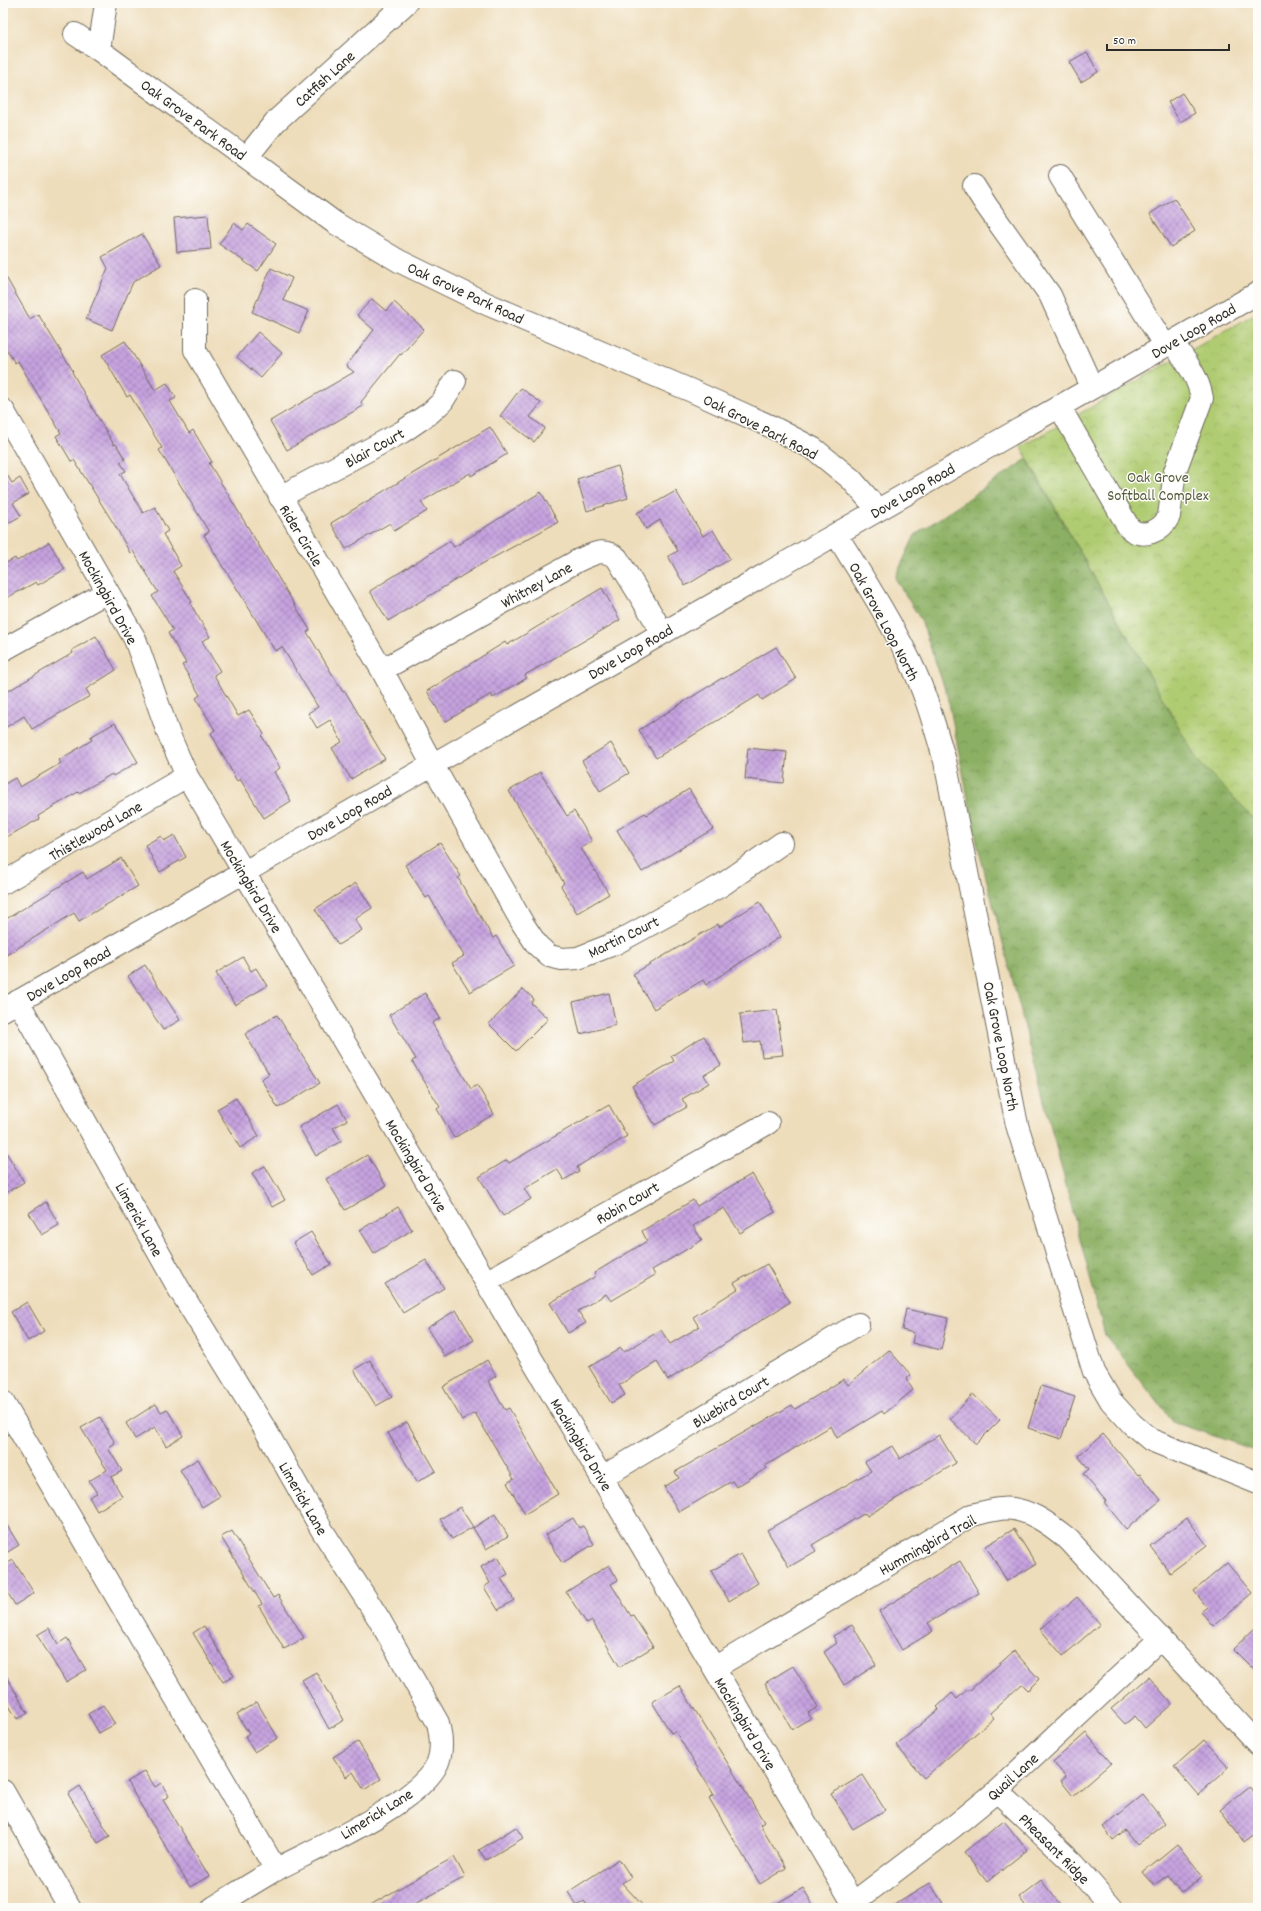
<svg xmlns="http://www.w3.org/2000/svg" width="1261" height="1911" font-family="Dekko,sans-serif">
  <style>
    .forest { fill: url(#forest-crowns); stroke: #5c6e48 }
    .park { fill: url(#park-crowns); stroke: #6e7c4e }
    .building { fill: url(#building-cross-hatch) }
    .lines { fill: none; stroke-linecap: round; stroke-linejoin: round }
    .minor-casing { stroke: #6f695d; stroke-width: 24 }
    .minor { stroke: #fff; stroke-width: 22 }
    .labels { text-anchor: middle; stroke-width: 3; stroke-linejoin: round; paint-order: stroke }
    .street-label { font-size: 16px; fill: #2b2b2b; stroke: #fdfcf7 }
    .park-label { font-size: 16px; fill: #535b40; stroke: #fdfcf7 }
  </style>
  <defs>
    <pattern id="forest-crowns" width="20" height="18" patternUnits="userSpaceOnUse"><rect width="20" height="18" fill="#8cb064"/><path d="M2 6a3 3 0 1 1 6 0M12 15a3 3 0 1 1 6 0" fill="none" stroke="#738f53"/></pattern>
    <pattern id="park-crowns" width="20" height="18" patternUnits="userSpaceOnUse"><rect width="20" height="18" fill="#b0cc72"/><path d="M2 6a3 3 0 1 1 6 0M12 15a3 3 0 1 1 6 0" fill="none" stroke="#98af63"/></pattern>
    <pattern id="building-cross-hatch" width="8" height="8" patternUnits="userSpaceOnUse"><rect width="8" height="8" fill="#c6a2df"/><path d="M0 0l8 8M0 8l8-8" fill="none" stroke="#a184b5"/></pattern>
  </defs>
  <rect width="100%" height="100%" fill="#fdfcf7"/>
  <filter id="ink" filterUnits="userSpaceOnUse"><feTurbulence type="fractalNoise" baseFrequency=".025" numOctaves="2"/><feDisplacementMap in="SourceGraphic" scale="8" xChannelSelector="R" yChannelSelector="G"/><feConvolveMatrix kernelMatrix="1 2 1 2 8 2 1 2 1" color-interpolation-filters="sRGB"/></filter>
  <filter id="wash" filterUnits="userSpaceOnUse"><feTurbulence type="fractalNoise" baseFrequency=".012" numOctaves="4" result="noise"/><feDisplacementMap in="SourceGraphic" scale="16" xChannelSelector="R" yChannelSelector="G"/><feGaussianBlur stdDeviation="0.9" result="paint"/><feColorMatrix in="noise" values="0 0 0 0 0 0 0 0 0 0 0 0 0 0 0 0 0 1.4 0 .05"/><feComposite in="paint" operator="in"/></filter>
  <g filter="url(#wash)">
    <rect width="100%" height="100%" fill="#edb"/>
    <path class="forest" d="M1027,459L1198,761L1252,817H1258V1451L1173,1422L1105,1335L977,843L948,698L921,620L895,578L915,535Z"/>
    <path class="park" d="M1258,312V817H1252L1198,761L1021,447Z"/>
    <g id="blocks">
      <path class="building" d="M1087,52L1098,72L1081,82L1069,62Z
        M1182,93L1195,113L1180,122L1168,102Z
        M1174,198L1195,231L1171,247L1150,214Z
        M208,215L211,249L177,252L174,218Z
        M234,223L243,230L248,224L276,244L258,271L219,244Z
        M142,234L161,265L133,282L112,330L86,319L108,268L102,257Z
        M271,268L292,278L283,300L309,311L299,333L252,312Z
        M3,272L30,319L38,314L73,371L72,372L86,397L114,445L116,444L125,459L120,462L126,471L120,474L143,513L155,507L168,531L163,534L181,566L173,571L192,602L190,603L210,637L202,641L220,671L214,675L238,716L249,710L264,734L262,736L280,768L274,772L291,801L264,818L240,779L237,781L211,733L215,730L196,698L200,695L182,665L186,663L168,633L173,630L152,596L158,592L133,551L130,553L117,529L74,460L71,461L56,436L61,433L18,361L15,363L3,344Z
        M372,299L386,311L394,302L424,329L401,355L400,354L361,402L363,406L287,450L270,421L354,372L346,366L374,330L357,315Z
        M258,332L282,353L261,378L237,357Z
        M125,341L155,390L167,383L176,398L170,401L189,433L193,430L212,462L209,463L310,630L307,632L343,692L345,691L385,759L351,779L332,748L342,742L330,720L317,728L308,713L318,707L282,647L275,651L225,569H224L204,535L209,532L159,450L162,448L130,395L127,397L102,355Z
        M521,388L541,403L530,417L545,428L534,442L500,416Z
        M490,427L507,454L471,476L470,473L421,502L427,511L394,531L390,523L346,549L331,523Z
        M618,466L628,498L587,511L577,479Z
        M3,468L12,483L20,478L29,494L13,503L21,516L3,526Z
        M676,491L703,536L713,530L730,559L685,586L668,556L678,551L660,520L646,529L637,513Z
        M541,492L558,522L480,565L388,621L370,591L450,541L454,547Z
        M49,542L65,569L38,585L36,582L3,600V565L15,558L17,561Z
        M602,588L620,620L525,675L527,678L493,698L491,694L445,722L427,691L505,642L507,645Z
        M96,636L116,670L86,689L90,696L32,729L24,716L3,729V694L73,653L72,650Z
        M776,647L796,679L762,700L759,695L656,758L639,730L722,678L723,679Z
        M115,723L138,762L113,776L112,774L79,793L78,792L38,816L39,819L3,839V785L15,778L20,787L61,763L59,760L92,740L90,737Z
        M611,743L629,773L600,791L582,761Z
        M748,748L787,752L784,783L745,779Z
        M540,772L567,816L574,811L592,841L581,848L609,894L577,913L561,886L564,883L509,791Z
        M689,789L713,829L642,872L617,830L645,813L647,815Z
        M174,835L186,857L160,872L145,845L161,836L164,841Z
        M440,843L461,876L458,878L493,938L496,936L514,966L470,992L452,963L464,956L429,896L426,898L405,865Z
        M121,858L138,886L79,921L74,913L3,957V921L83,872L87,879Z
        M356,883L372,908L355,919L362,930L338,945L315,909Z
        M760,902L780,937L706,985L703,980L654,1009L633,974L718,924L719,927Z
        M243,957L251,971L256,968L267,986L235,1005L216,973Z
        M145,965L180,1020L163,1030L128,976Z
        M523,989L534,999L531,1003L548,1019L516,1051L489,1024Z
        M425,993L440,1018L432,1023L471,1089L477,1085L494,1114L454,1138L437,1109L440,1107L412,1061L416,1059L389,1015Z
        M609,993L616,1025L580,1034L573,1002Z
        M777,1010L783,1055L762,1057L760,1041L744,1043L740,1014Z
        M277,1015L320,1083L278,1108L261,1079L269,1074L245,1034Z
        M704,1036L721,1065L704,1075L709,1083L682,1099L687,1107L655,1125L632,1086L674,1061L671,1056Z
        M236,1098L259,1136L240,1148L217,1109Z
        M338,1104L347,1120L333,1128L341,1141L316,1156L299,1127Z
        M609,1105L627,1136L577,1167L579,1171L564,1180L557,1169L524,1189L531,1199L503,1216L479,1177L507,1160L509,1163Z
        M3,1147L24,1182L3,1195Z
        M367,1155L386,1186L345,1210L326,1179Z
        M265,1166L285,1200L272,1207L252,1173Z
        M752,1174L775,1212L740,1233L724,1208L693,1226L702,1240L652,1270L655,1275L611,1301L606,1294L578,1311L586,1323L568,1333L550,1303L596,1276L594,1273L647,1241L642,1231L693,1200L697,1206Z
        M46,1202L59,1225L42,1235L29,1213Z
        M398,1207L412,1230L374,1253L360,1230Z
        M311,1232L331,1264L313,1275L293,1243Z
        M426,1260L444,1288L403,1313L385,1284Z
        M767,1264L790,1302L668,1380L657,1362L619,1385L625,1395L611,1403L589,1367L621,1348L624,1352L661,1330L670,1344L699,1327L693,1317L738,1289L734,1283Z
        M27,1302L44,1331L28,1341L11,1312Z
        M906,1309L948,1318L941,1350L912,1343L914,1333L902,1330Z
        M456,1310L474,1340L445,1357L427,1328Z
        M889,1350L911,1375L906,1379L913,1390L884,1414L882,1411L837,1438L831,1426L765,1466L767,1468L736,1487L732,1481L679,1512L664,1487L679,1478L675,1472L792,1405L795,1409L844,1379L848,1385Z
        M370,1360L392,1397L376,1406L354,1370Z
        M487,1360L496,1376L488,1381L505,1410L509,1408L558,1494L525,1514L507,1483L514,1479L475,1413L462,1420L443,1387Z
        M1041,1386L1075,1397L1061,1439L1028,1428Z
        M973,1394L1000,1420L976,1444L950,1419Z
        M156,1404L161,1412L167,1409L183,1436L166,1446L155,1427L135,1439L126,1423Z
        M100,1417L115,1443L108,1448L122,1471L111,1477L122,1496L97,1511L89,1497L97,1493L89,1481L107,1470L81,1428Z
        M407,1422L436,1471L417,1482L388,1433Z
        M1103,1434L1138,1475L1140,1474L1161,1500L1126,1529L1104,1502L1106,1501L1083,1474L1089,1469L1078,1456Z
        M939,1435L956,1463L867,1516L865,1513L812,1545L816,1551L789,1567L767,1530L871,1471L865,1462L892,1446L900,1459Z
        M198,1459L220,1496L202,1507L180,1470Z
        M460,1507L473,1527L452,1539L440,1519Z
        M495,1514L508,1536L486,1549L473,1528Z
        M573,1518L579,1528L583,1526L594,1544L562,1563L545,1535Z
        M1187,1518L1207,1545L1170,1573L1150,1546Z
        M3,1519L19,1545L3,1555Z
        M1014,1529L1036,1564L1007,1581L986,1546Z
        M232,1531L273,1598L278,1595L304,1638L284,1649L259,1606L262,1604L221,1537Z
        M741,1554L758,1583L729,1601L711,1571Z
        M498,1557L508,1574L501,1578L514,1600L498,1610L484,1587L490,1583L481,1567Z
        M13,1560L34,1593L15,1605L3,1585V1566Z
        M960,1561L979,1593L928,1623L933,1631L902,1650L879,1611Z
        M1227,1563L1252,1593L1213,1626L1201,1612L1207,1607L1194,1591Z
        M609,1565L618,1580L611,1584L631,1616L633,1615L653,1647L620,1667L592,1621L587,1624L566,1592Z
        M1077,1597L1100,1624L1063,1656L1040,1629Z
        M852,1625L876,1665L844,1685L824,1652L837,1643L833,1636Z
        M1258,1625V1674L1233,1649Z
        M204,1626L234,1676L223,1682L193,1633Z
        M49,1628L58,1644L67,1638L86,1670L66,1682L37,1635Z
        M1014,1651L1039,1679L1028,1690L1022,1684L990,1713L994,1718L924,1778L896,1745L939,1709L937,1707L952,1693L957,1699L968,1689L969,1691Z
        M793,1666L818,1707L808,1713L811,1718L792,1729L765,1683Z
        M3,1671L28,1713L17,1719L3,1696Z
        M316,1672L344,1720L329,1729L302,1680Z
        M1149,1677L1172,1704L1145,1728L1135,1716L1125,1724L1111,1709Z
        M680,1686L764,1822L760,1825L786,1868L760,1884L709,1798L714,1795L675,1731L671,1733L652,1702Z
        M257,1702L278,1738L254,1752L245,1736L249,1734L237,1714Z
        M103,1705L115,1724L99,1733L88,1714Z
        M1086,1733L1111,1763L1073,1796L1061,1781L1066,1777L1053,1762Z
        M1204,1740L1229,1767L1198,1795L1174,1767Z
        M358,1742L381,1779L364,1790L353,1772L346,1777L333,1757Z
        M145,1771L155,1787L161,1783L169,1796L163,1800L209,1876L190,1887L127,1782Z
        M863,1775L885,1810L853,1829L831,1794Z
        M80,1786L110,1836L98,1843L68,1794Z
        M1249,1786L1258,1799V1830L1243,1841L1220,1809Z
        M1143,1795L1165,1823L1137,1845L1125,1830L1113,1840L1103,1827Z
        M1004,1821L1027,1850L987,1882L964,1852Z
        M516,1827L523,1838L486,1860L479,1850Z
        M1177,1844L1203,1876L1182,1893L1168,1875L1154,1885L1143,1872Z
        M454,1857L465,1877L407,1908H365Z
        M619,1859L631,1877L622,1883L645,1908H589L584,1901L577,1906L568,1892Z
        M1041,1880L1063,1908H1027L1019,1897Z
        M930,1883L946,1908H890Z
        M803,1888L815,1908H769Z"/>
    </g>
  </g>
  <g filter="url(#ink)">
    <use href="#blocks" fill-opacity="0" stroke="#6f695d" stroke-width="1"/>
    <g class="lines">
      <defs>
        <path id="minor" d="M75,34L99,50L335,223L399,261L487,304L692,391L772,427L814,449L851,479L878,510
          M99,50L106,3
          M247,157L275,122L406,3
          M1060,176L1165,346
          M974,186L986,205L1050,295L1092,387
          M195,300V350L382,670L432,764L523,924L537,945L549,956L562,959L578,958L616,943L722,885L782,843
          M1059,406L1129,528C1143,540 1162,531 1169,516L1175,471L1202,398C1198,376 1185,360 1172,342
          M3,410L135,639L169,735L187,776L856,1908
          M280,497L402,432L430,413L442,402L455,381
          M836,534C862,576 889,618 911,663C926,694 935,728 945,761L1017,1125L1094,1372L1111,1401L1132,1424L1151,1440L1258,1483
          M3,650L107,592
          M382,670L579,560C594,554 602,547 617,558L663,633
          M3,883L187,776
          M18,1001L179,1289L265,1429L322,1530L379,1619L438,1723C441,1736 443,1749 438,1762C422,1802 315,1849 275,1870C254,1882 234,1895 213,1908
          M3,1010L1258,293
          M486,1282L768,1123
          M3,1402L276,1870
          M601,1478L858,1324
          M714,1668L972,1515C981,1513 991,1510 1000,1509C1025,1505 1051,1525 1069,1540L1258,1744
          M3,1791L70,1908
          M997,1791L1074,1864L1112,1908
          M853,1903L953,1827L997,1791L1161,1638"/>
      </defs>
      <use href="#minor" class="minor-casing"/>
      <use href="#minor" class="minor"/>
    </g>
  </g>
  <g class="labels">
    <g class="street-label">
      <text transform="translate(324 78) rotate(-42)" y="6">Catfish Lane</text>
      <text transform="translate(194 119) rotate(36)" y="6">Oak Grove Park Road</text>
      <text transform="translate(466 292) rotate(25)" y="6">Oak Grove Park Road</text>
      <text transform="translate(1193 330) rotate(-30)" y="6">Dove Loop Road</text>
      <text transform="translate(761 426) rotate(27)" y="6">Oak Grove Park Road</text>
      <text transform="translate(374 447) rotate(-29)" y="6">Blair Court</text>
      <text transform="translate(912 490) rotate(-30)" y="6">Dove Loop Road</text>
      <text transform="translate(302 535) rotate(59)" y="6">Rider Circle</text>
      <text transform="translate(536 584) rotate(-29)" y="6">Whitney Lane</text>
      <text transform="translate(109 597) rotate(61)" y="6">Mockingbird Drive</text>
      <text transform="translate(885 621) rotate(62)" y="6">Oak Grove Loop North</text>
      <text transform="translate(630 651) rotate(-30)" y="6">Dove Loop Road</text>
      <text transform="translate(349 812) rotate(-30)" y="6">Dove Loop Road</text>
      <text transform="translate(95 830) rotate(-30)" y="6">Thistlewood Lane</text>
      <text transform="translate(252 886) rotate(59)" y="6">Mockingbird Drive</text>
      <text transform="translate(623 936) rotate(-26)" y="6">Martin Court</text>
      <text transform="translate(68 973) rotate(-30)" y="6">Dove Loop Road</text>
      <text transform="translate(1002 1046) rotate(79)" y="6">Oak Grove Loop North</text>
      <text transform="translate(417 1165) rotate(59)" y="6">Mockingbird Drive</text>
      <text transform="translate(627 1202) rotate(-30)" y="6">Robin Court</text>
      <text transform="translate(140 1219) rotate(61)" y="6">Limerick Lane</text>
      <text transform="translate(730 1401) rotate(-31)" y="6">Bluebird Court</text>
      <text transform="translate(582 1444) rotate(59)" y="6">Mockingbird Drive</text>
      <text transform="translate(304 1498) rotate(60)" y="6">Limerick Lane</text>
      <text transform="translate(927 1544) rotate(-29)" y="6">Hummingbird Trail</text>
      <text transform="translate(746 1723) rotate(59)" y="6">Mockingbird Drive</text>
      <text transform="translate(1012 1776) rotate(-42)" y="6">Quail Lane</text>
      <text transform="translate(376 1813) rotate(-32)" y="6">Limerick Lane</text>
      <text transform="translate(1055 1848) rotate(45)" y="6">Pheasant Ridge</text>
    </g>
    <g class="park-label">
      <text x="1158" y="482">Oak Grove<tspan x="1158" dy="18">Softball Complex</tspan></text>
    </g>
  </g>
  <rect width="1261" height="1911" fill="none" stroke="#fdfcf7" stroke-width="16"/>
  <path d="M1107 44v6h122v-6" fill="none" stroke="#2b2b2b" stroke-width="2"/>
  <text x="1113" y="44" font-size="12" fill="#2b2b2b" stroke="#fdfcf7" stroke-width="3" paint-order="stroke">50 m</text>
</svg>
